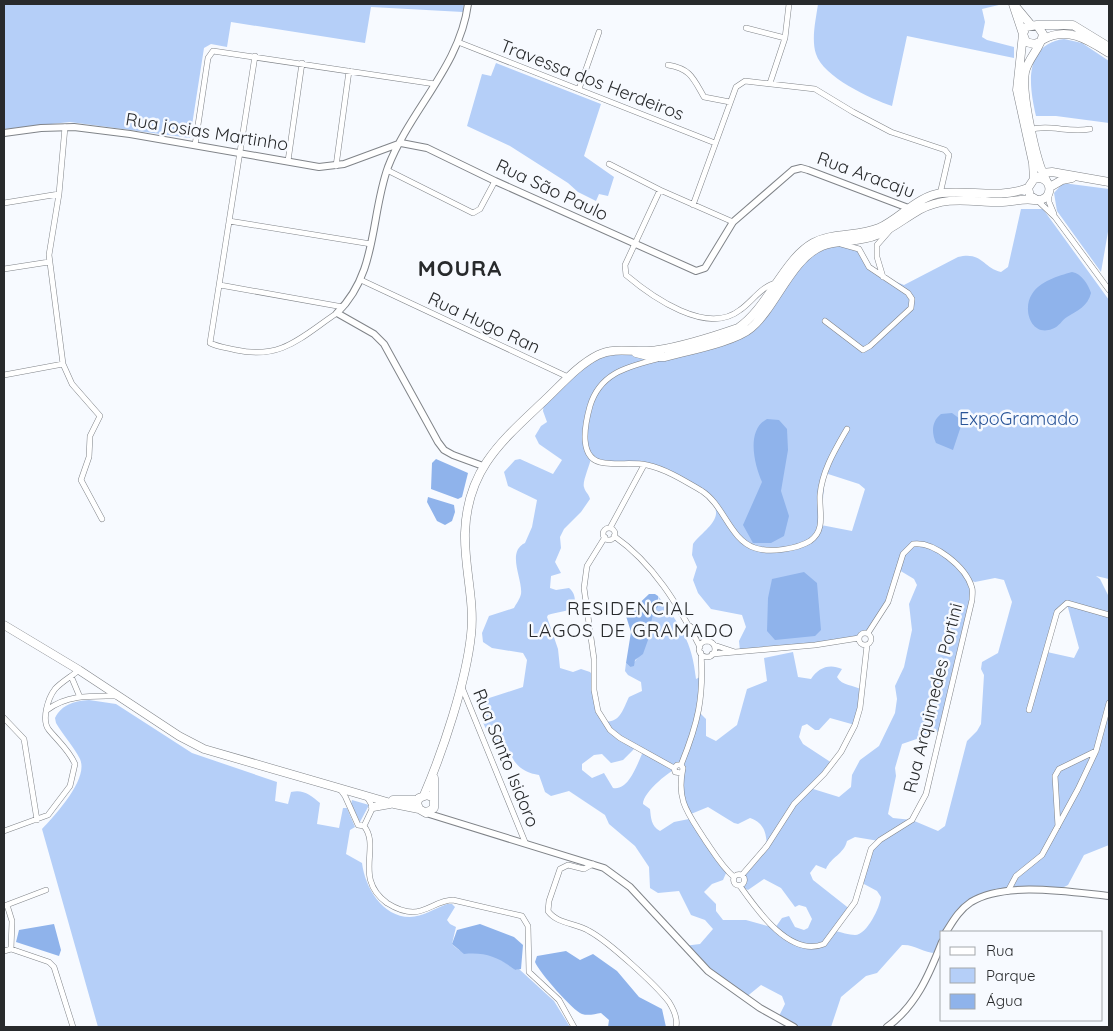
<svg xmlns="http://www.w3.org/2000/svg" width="1113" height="1031" font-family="Quicksand,sans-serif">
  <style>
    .green { fill: #b5cff8; fill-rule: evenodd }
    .water { fill: #8fb3eb }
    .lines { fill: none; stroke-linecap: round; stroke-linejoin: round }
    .minor-casing { stroke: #808489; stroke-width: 6 }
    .tertiary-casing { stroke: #808489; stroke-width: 8 }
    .secondary-casing { stroke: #808489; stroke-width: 9 }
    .minor { stroke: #fff; stroke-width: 5 }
    .tertiary { stroke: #fff; stroke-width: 6 }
    .secondary { stroke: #fff; stroke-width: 8 }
    .labels { text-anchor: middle; stroke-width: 5; stroke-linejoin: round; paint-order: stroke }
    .street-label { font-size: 18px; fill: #282a2c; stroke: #f7faff }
    .park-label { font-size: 18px; fill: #2a5598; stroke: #f7faff }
    .neighbourhood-label { font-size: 19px; letter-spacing: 1px; fill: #282a2c; stroke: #f7faff }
    .district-label { font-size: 22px; font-weight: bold; letter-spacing: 1px; fill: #282a2c; stroke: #f7faff }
  </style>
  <rect width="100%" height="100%" fill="#f7faff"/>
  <path class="green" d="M4,4H464L463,12L371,7L365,43L231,22L227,47L211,44L204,48L190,138L70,122L4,129Z
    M818,4H1003L982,9L985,22L982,37L987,40L1014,47V58L907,36L892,106C871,99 823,77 816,54C811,39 816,19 818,4Z
    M1064,39L1082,43L1109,61V123L1056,116H1036C1029,86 1023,45 1064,39Z
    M496,63L601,104L584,156L614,177L608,196L599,194L596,201L578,192L568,183L510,146L467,126L482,74L491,76Z
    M1063,183L1109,189V226L1101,272L1057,211L1054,193Z
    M1021,209H1043L1109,300V579L1096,576L1100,579L1109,597V845L1084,855L1068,885L1062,888L1008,891L970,902L946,932H942V942L938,953C924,954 915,944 902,945L877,973L866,976L841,997L831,1027H794L779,1016L785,1004L782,996L761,985L745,998L725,985L684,946L700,944L713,929L705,920L691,915L679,891L658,893L650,888L649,867L635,846L609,824L605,815L569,791L551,796L545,792L539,775C525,773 513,765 510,751C492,740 475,722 483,700L523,687L527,660L523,653L492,648L483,642L482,633L489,616L514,608C516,604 520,599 521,594C523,579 506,552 525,543L532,527L537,500L508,486L504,472L515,460L520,459L553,474L562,460L539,444L535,436L541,426L547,422L543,411L544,401L589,360L627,350L649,361L750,329L807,256L833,243L855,247C869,266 882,277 904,285L958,257C982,251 983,268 1001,272L1008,267ZM591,458C613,467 632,460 651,467C667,472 718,494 716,514C715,525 699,535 693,544L692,555L697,567L693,580L698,593L711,609L742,615L746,627L739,641L740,651L859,638L861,634L866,632L888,602L899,570L914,579L917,585L909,604L912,630L904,667L895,686L897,699L895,713L879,746L860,760L852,775L851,787L839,797L810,788L832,763L803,744L799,737L802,726L807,724L815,730H819L830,718L855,725L863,690C854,685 842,686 837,677L842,669C829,663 818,668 811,679L798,677L793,652L764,658L767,681L747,689L737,725L716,741L706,736V719L699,712L702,676L696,679C692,641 681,626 658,596L659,601L654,610L640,655L630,667L626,663L625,671L628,675L641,682L642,691L629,697C623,709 620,724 604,721L594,690V677L590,672L581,669L573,672L560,668L558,649L547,617L548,615C556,612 567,612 574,607C576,600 575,593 569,588L556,590L550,588L551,576L561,573L555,562L561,548L560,537L564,529L581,512L590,499C589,494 585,492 584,487C582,482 590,465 591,458ZM825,473L859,484L865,489L852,531L821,525ZM995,578L1004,580L1012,602L998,653L982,662L981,669L984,675L981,724L977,731L967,741L945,826L938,831L912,820L893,818L888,814L896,776L895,768L902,744L940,731L972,600L968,580L975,582ZM1067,604L1079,648L1074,658L1047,652L1057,612ZM635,748L643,752C637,764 629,791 613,788L604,773L592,778L582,770V764L594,755L602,754L611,763L623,760ZM682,766L683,803L691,814L708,807L734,823L738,824L750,818C764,823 766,832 767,846L742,875L745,881L740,886L748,890L764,879L781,888L795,907L799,905L806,907L812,919L808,928L804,930L795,927L789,916L782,918L775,928L746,920H723L716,911V904L704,892L712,884L723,880L727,871L689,819L674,822L660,831C651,826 651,818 650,809L643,804C643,792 671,769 682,766ZM855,837L879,841C869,854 861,867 864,884L877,891L881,897C880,907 867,935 855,935C849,935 841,932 835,931L851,910L813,880L810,873L816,865L826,869C831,857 844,854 847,841Z
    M89,700L116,704L192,753L277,782L275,801L288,804L291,792C303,789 311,795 320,803L317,824L339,828L343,808H347L355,827L350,830L346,854L362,863C365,887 382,917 410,917C422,917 436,908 447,904H452L455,907L447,920L450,924L456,927L452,944C466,958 468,950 484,953C496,955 505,962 515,970L519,969L554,1001L570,1027H98L42,829C55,815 89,779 80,759C74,747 63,735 56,723L55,718C62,704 75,701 89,700Z
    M352,800L369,805L360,822L351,804Z"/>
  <path class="water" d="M1072,272C1082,274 1088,284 1091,293C1088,306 1077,311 1067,317C1062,320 1059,327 1052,329C1031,337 1022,309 1032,294C1040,281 1058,276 1072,272Z
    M952,413L960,419L961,426L953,450L936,443C931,432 932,421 941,414Z
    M767,419L779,420L787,429L788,450L781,491L789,516L784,536L771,543H753L743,525L762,482C754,464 746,430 767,419Z
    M436,459L468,473L462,497L458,499L431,489L432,463Z
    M428,497L454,505L455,512L452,521L445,525L437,521L427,502Z
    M804,572L817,583L821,630L815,636L775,640L767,631L768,598L772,579Z
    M649,594H655L658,596V607L654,610L651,623L653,626L643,654L635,660L634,666L630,667L626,663L631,632L626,616Z
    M54,924L61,950L59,956L16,942L19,930Z
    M480,924L514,937L523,945L521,969L515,970C498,957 486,952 464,954L452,944L457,930Z
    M566,951L580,960L593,954L617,971L639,997L662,1009L666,1027H608L609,1020L601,1013C595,1014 588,1016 582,1014C573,1011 539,972 535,962L537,956Z"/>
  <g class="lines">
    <defs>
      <path id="minor" d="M746,28L785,38
        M458,42L715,143
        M255,56L210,343C218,347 228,348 236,350C282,360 301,337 337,313
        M668,65C691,69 693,78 704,97L730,102
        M770,83L785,38L789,4
        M579,89L599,32
        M65,127L59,194L49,255L63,364L72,384L100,416L90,436L89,457L81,480L102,519
        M1029,130C1049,124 1069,133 1090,129
        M195,145L208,58L213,51L435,84
        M288,161L302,63
        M609,164L660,190L733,222
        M336,166L349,71
        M387,170L473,213L480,209L495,181
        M660,190L625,265L626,275C652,297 707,336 740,310C752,302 762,285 777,283
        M1049,194V202L1054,214
        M1038,201L1055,217L1109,290
        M4,203L59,194
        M693,205L736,87L745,81L815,89L853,112L891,132L945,150L949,155L940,194
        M229,221L371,244
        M4,269L49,262
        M883,277L877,257V245L891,229
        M361,280L568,377
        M220,285L343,307
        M825,321L863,350L870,346L911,308L912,299L908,293L869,267L859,249L841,244
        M657,359C627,367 600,373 590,406C585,424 577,461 605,463C619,465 633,462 647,465C666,469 685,481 702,491C724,505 730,540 755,548C770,553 797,549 810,541C826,530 819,512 820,495C822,471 835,450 847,429
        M4,375L63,364
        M610,528L644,465
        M603 534a6 6 0 1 1 12 0a6 6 0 1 1-12 0Z
        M614,536C654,564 678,605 700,647
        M605,537L587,566L584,588L594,659V690L598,711L610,730L620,738L674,768
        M690,626L707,641
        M859 639a6 6 0 1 1 12 0a6 6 0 1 1-12 0Z
        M699 649a8 8 0 1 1 16 0a8 8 0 1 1-16 0Z
        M714,645L735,652
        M712,654L815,645L859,638
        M71,676L79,695
        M461,685L525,842
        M47,710C68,694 93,696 118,696
        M1029,710L1057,612L1067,603L1109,615
        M4,718L24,739L37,820
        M681,765C698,723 704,698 701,653
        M681,773L675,772L674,768L677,765H681L683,768C676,801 688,813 705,840C714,853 722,867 734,877
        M340,789L345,796L358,825L364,826L373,807L367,797
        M364,826C381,847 353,878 387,903C395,908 403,912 413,912C427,912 438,900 453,900L522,916L528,926L529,972L559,1000L574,1027
        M1058,826L1055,776L1059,769L1096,751
        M4,831L48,815L70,786L75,764C69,750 58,741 49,730C41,720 48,698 55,689C61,682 72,676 79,670
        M593,864L584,869L568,865L560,869L549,901L548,911C557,924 576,923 589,931C608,941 656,985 669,1002C674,1010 678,1018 676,1027
        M733.5 880a5.5 5.5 0 1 1 11 0a5.5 5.5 0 1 1-11 0Z
        M742,875L767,846L794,804L824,774L841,752L855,725L860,708L867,645
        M740,886C757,910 790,958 824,944L855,902L871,849L880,840L912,820L926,794L972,600C972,596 973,591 972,588C966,567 934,541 913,544L903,554L888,602L868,633
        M1008,891L1016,876L1042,855L1078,789L1096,751L1109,703
        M7,905L12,921L11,949
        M4,906L46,890
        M11,949L49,962L54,967L73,1027
        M4,951L11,949"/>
      <path id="tertiary" d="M468,4C460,66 410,110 388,167C370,217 378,273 337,313L374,334L384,344L438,442L444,450L453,455L483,466
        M4,133L41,128L74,127L130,134L319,167L344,164L401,143L427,148L495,181L696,271L705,268L733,222L793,170L801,168L808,170L911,209
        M426,813L604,868L630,887L708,971L760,1008L794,1027
        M946,932C953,921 959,910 971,902C1005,881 1070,892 1109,896
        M887,1027C916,1006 929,975 942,942"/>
      <path id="secondary" d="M1013,4L1023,34L1017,90L1033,163L1034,179
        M1016,7L1031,25
        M1037,25H1073L1109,47
        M1042,40C1067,26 1087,39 1109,53
        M1040,42L1034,44L1026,42L1023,34L1026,27L1037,25L1043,34C1041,48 1028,58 1025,72C1021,93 1036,162 1046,180
        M1040,177L1042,173L1052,172L1109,182
        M1050,187L1062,180L1072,178
        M636,353L652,357H665C686,351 735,342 751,328C776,307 791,259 822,246C839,239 860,243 877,235C892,229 905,218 919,210C948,195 970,202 1000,202C1012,202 1023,198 1034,200C1056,203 1053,173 1034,179L1028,188L1030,196L1037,200
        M4,625L79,670L179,736L204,749L394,804L419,809
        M424,795C443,751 466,682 471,635C475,601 464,567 465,533C467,468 503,440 546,399C562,384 578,365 598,355C617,346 638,354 658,350C684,346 712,337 738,328C768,308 783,260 813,243C833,232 858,237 879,228C901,218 917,196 942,193C972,190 999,199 1028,188
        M432,797L427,795L419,798L417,803L419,809L426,813L434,808V778
        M393,800H418
        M373,807L390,804"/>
    </defs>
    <use href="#minor" class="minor-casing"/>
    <use href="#tertiary" class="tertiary-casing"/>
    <use href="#secondary" class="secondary-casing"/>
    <use href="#minor" class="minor"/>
    <use href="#tertiary" class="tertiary"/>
    <use href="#secondary" class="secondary"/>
  </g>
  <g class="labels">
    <g class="street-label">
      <text transform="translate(592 80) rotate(21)" y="6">Travessa dos Herdeiros</text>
      <text transform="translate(207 132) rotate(9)" y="6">Rua josias Martinho</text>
      <text transform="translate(866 175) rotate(20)" y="6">Rua Aracaju</text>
      <text transform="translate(552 190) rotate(25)" y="6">Rua São Paulo</text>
      <text transform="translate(484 323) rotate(25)" y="6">Rua Hugo Ran</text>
      <text transform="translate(933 698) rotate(-76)" y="6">Rua Arquimedes Portini</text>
      <text transform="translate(506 758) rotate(68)" y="6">Rua Santo Isidoro</text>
    </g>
    <g class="park-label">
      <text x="1019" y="425">ExpoGramado</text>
    </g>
    <g class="neighbourhood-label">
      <text x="631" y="615">RESIDENCIAL<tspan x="631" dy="22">LAGOS DE GRAMADO</tspan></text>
    </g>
    <g class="district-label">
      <text x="460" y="276">MOURA</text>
    </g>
  </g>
  <rect width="1113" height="1031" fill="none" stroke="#282a2c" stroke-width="10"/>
  <rect x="940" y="931" width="162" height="90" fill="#f7faff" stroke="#a4a7ab"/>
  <rect x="950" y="947" width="25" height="8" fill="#ffffff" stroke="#a4a7ab"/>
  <text x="986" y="956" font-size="15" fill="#282a2c">Rua</text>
  <rect x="950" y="968" width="25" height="15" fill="#b5cff8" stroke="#a4a7ab"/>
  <text x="986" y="981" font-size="15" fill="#282a2c">Parque</text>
  <rect x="950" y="994" width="25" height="15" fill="#8fb3eb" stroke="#a4a7ab"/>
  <text x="986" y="1006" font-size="15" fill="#282a2c">Água</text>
</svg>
